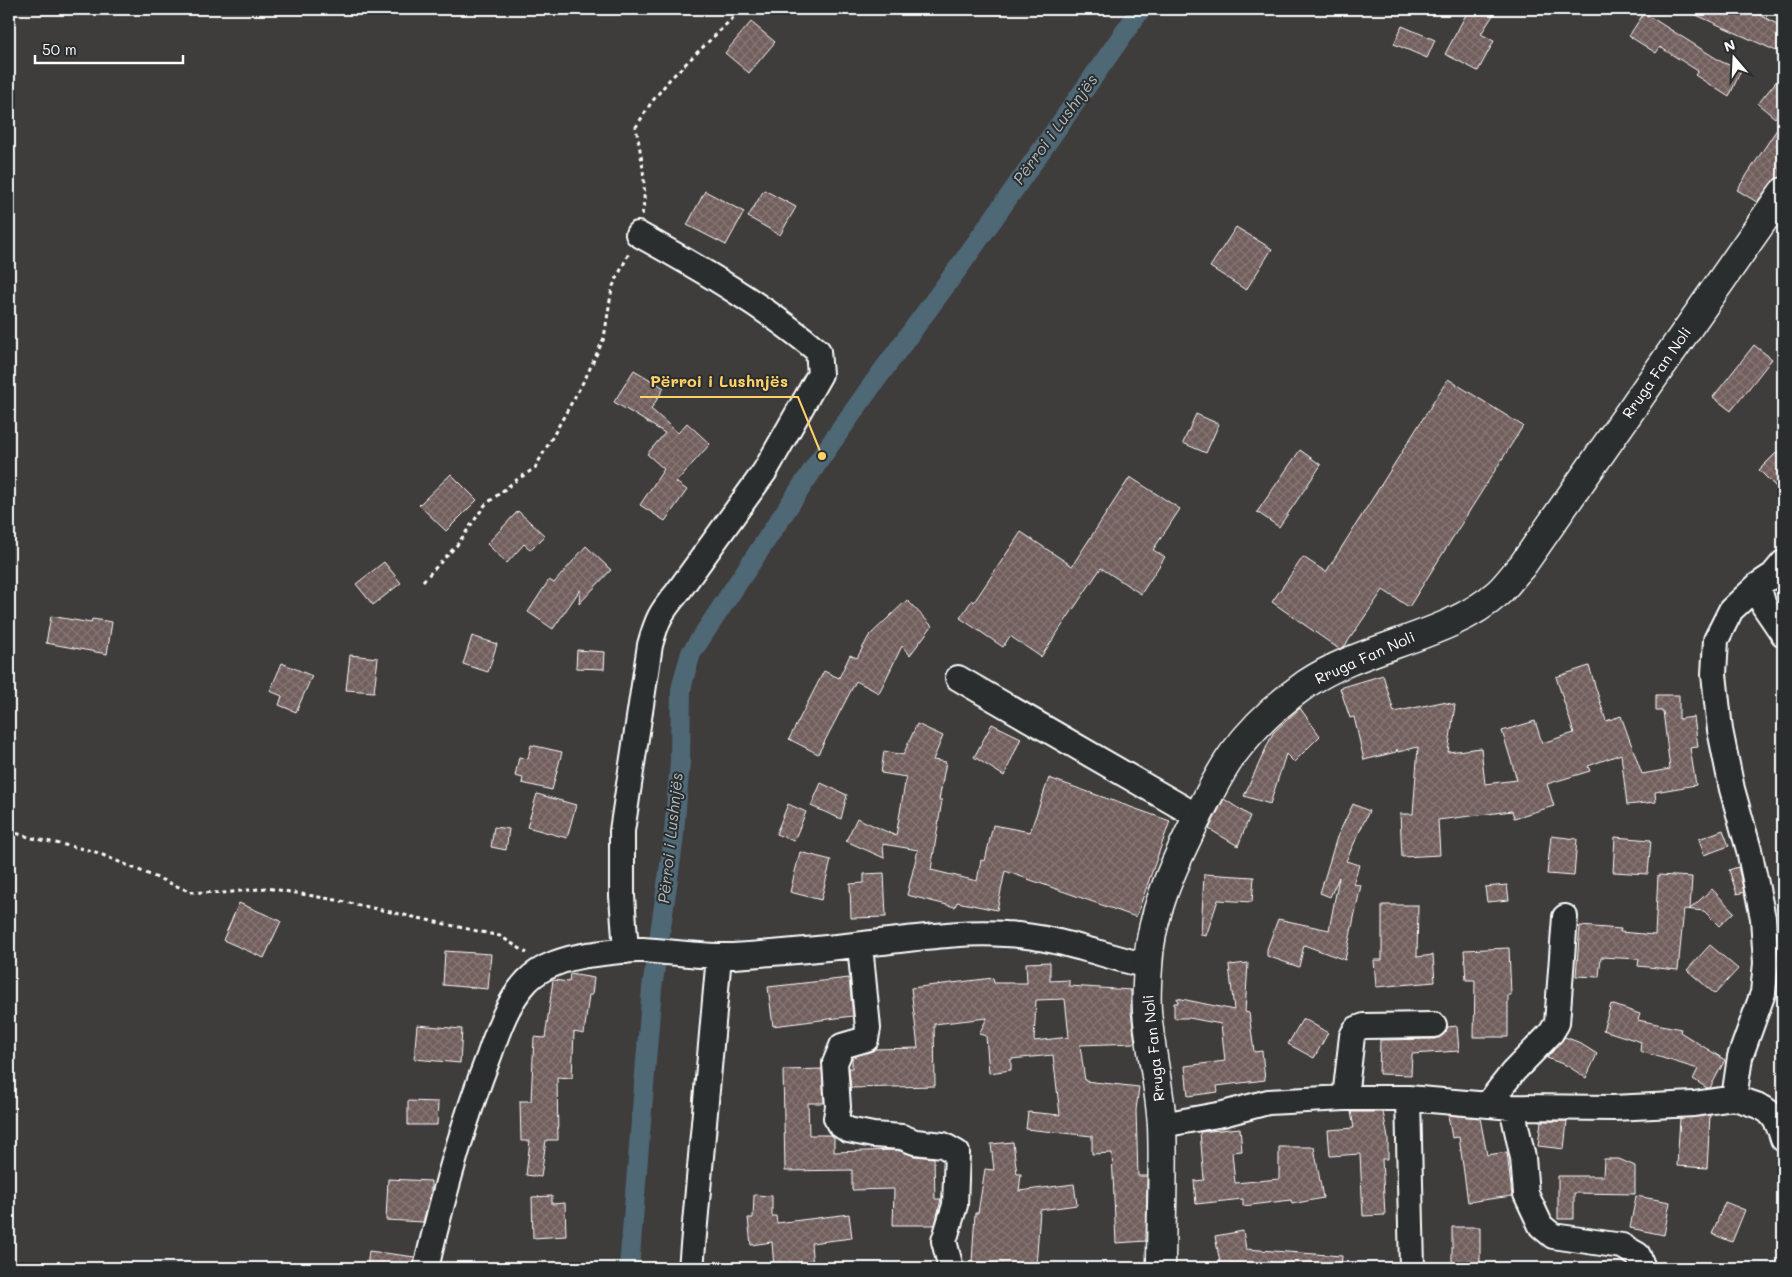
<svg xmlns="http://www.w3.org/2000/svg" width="1792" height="1277" font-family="Mali,sans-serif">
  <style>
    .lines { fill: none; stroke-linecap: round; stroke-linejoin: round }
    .canal { stroke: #506775; stroke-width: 20 }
    .building { fill: url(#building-cross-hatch); stroke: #fff; fill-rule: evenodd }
    .minor-casing { stroke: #fff; stroke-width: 28 }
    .secondary-casing { stroke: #fff; stroke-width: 31 }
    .path { stroke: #fff; stroke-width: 3; stroke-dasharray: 4 4; stroke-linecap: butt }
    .minor { stroke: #2a2d2e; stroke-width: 24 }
    .secondary { stroke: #2a2d2e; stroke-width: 28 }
    .labels { text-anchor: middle; stroke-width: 4; stroke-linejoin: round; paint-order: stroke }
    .street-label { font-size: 15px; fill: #fff; stroke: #2a2d2e }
    .water-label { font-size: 16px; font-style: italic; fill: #b0bbc1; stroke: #2a2d2e }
    .leader { fill: none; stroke: #ffd166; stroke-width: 2 }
    .callout-dot { fill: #ffd166; stroke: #2a2d2e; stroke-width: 2 }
    .callout-label { font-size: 16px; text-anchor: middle; font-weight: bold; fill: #ffd166; stroke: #2a2d2e; stroke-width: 4; stroke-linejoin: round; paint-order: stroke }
  </style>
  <defs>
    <pattern id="building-cross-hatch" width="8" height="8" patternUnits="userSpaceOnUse" patternTransform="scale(1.25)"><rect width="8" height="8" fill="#715e5c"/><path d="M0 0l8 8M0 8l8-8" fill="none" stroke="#867674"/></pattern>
  </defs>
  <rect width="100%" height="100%" fill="#3f3c3c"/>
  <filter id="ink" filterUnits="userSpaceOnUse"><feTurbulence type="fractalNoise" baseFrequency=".02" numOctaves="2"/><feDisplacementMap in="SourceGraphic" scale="10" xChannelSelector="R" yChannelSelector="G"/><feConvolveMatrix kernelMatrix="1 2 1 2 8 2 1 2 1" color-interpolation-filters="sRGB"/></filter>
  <g filter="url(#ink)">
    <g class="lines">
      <path class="canal" d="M629,1268L652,988L673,844L680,762L681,690L684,677L691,653L822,456L870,388L962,263L1141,9"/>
    </g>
    <path class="building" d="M1469,9H1497L1481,34L1494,41L1478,71L1445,54Z
      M1683,9H1748L1783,27V54Z
      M1644,13L1722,62L1741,70L1729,97L1695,75L1698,71L1660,47L1656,53L1629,36Z
      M751,22L775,42L749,73L725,53Z
      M1402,26L1435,40L1427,58L1394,44Z
      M1783,73V108L1775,118L1758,104Z
      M1783,120V177L1776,178L1771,183L1757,202L1737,190Z
      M764,190L796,207L780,235L748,217Z
      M705,191L744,212L726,245L687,225Z
      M1236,227L1272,249L1246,290L1210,267Z
      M1754,345L1772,359L1731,411L1713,397Z
      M634,370L664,388L651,409L678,433L687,423L710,444L676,482L687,490L665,521L640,505L664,469L647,454L665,433L614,402Z
      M1448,379L1523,426L1409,607L1383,590L1344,647L1339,649L1272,602L1303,557L1326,572Z
      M1196,414L1219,424L1206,453L1183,443Z
      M1783,446V494L1759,470Z
      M1300,450L1321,465L1279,527L1257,512Z
      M451,474L477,500L446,531L419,505Z
      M1130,477L1180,509L1153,550L1165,557L1141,594L1101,568L1041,657L1010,636L1003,647L960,618L972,600L974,602L1021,532L1072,566Z
      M518,511L545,536L531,550L524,544L507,563L487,544Z
      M586,546L611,570L579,604L580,590L553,629L528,612L549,580L554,583Z
      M384,562L401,583L373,605L356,584Z
      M907,600L932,626L910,655L902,646L879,693L856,681L818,754L789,739L824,671L839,678L850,655L857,658L869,636Z
      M51,616L91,623L92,619L112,622L107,654L46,643Z
      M472,636L497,644L488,672L463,664Z
      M577,650L605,652L604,669L576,668Z
      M350,655L378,658L374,692L346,690Z
      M282,663L312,676L296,712L279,705L282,696L270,691Z
      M1589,666L1606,721L1621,716L1642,774L1670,769L1663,711H1656V695H1679V719L1694,717L1698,747L1690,748L1696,785L1655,792L1656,802L1627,805L1621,754L1588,766L1590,771L1547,784L1554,806L1514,818L1512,811L1438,820L1440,855L1402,857L1400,814H1413L1418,747L1398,752L1397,749L1396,752L1364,760L1354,717L1350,718L1340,688L1383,675L1394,712L1442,702L1455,705L1448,752L1481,748L1485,784L1517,780L1502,731L1535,721L1542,743L1574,733L1556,677Z
      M1300,708L1320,736L1294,762L1286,754L1270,804L1244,796L1273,733Z
      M917,724L943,736L933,760L946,762L939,800H942L931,870L977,881L981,860L985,861L993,825L1030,832L1049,778L1170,821L1136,917L1005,871L997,910L957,902L955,907L907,895L918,850L883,844L884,858L846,841L857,818L896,836L906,777L881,773L884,751L903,755Z
      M992,724L1021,738L1004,776L974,757Z
      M531,745L562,752L552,790L522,783L523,778L515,776L519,757L528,759Z
      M821,783L847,795L841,819L811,806Z
      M537,794L576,805L567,838L527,827Z
      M1224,799L1250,816L1238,846L1209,829Z
      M788,804L806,812L794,841L776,834Z
      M1353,804L1369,811L1346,861L1359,865L1353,884L1361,885L1345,960L1304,945L1299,967L1267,956V949L1278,919L1329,930L1339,877L1330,897L1320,893L1337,837Z
      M494,827L509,829L506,850L491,847Z
      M1723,830L1729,846L1704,855L1699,839Z
      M1551,836L1577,839L1574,876L1547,874Z
      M1615,837L1651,840L1648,874L1613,872Z
      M800,852L831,860L821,900L790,892Z
      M1738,867L1744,892L1737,894L1729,870Z
      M884,873L886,917L851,918L850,884L864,883V874Z
      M1204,874L1254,877L1252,902L1218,900L1206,936L1201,935Z
      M1658,875L1692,877L1690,909L1712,889L1734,912L1719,926L1704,911L1684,909L1678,970L1638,966L1639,959L1601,957L1599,977L1576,976L1580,926L1621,929L1620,932L1655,935Z
      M1507,885L1509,900L1487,902L1485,887Z
      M239,903L281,921L264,958L223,940Z
      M1382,905H1418L1417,957L1433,955L1435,982L1376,987L1374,960H1382Z
      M1710,945L1738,969L1715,994L1687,970Z
      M1509,948L1511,995H1508V1037H1474L1475,980H1466L1464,950Z
      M445,951L491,954L488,989L443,985Z
      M1050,962V981L1069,980V986L1131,990V1012L1135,1043L1080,1045L1085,1081L1139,1087L1136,1110L1138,1176H1147L1146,1241L1116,1243L1112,1153L1092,1154V1136L1026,1129L1028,1112L1060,1115L1053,1055L1011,1059V1070L989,1073L986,1036L979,1034L987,1018L934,1024L935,1086L851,1088L849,1068H852V1057L875,1049L918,1048L911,988L993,978L994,983H1027L1026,963ZM1065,999L1069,1037L1034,1041L1036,1000Z
      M1248,963L1245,1012L1249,1013L1254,1052L1262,1051L1265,1080L1217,1086L1218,1092L1188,1096L1185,1066L1225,1061L1221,1024L1189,1018H1174V1003H1178L1177,998L1234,1010L1229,965Z
      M570,974L594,978L592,995H589L584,1034L574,1032L572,1078L557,1077L558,1140H546L541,1177L526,1175L530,1141H521L520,1101H531L534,1037L545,1038L553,980L569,982Z
      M849,978L853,1016L773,1026L768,987Z
      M1611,1004L1640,1014L1638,1020L1681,1029L1680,1032L1725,1060L1710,1088H1707L1693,1079L1698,1069L1640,1051L1641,1042L1603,1030Z
      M1303,1018L1328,1033L1314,1058L1288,1044Z
      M417,1025L462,1029L460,1063L414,1059Z
      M1457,1026L1459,1051L1412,1054L1411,1075L1379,1074L1380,1040L1435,1039L1441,1036L1446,1032L1447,1027Z
      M1565,1037L1578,1042L1597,1054L1586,1078L1568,1066L1547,1058Z
      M822,1069L824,1103H808L809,1135H831L834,1137V1152L897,1150L914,1156L934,1158L935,1199H941L935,1225H893L894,1189L852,1190V1170L785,1171L783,1070Z
      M408,1101L438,1102L437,1125H408Z
      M1351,1112H1383L1388,1138V1159H1382L1385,1215L1363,1216L1360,1154L1330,1156L1328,1130L1354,1128Z
      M1448,1115L1480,1118L1487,1155L1507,1152L1512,1196L1468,1202L1459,1137L1452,1138Z
      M1710,1115L1707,1168L1677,1166L1680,1118Z
      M1541,1121H1567L1564,1149L1538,1146Z
      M1240,1128L1242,1151L1232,1152L1235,1183L1279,1179V1147H1314L1323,1198L1292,1204L1291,1200L1243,1206V1199L1196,1204L1194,1181L1204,1180L1200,1132Z
      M1013,1142L1017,1174H1021L1019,1191L1074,1184L1077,1205L1040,1210L1036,1267L972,1262L975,1213H978L985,1169L994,1170L991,1144Z
      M1604,1159H1619L1635,1166V1194L1574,1193V1219H1558V1176H1603Z
      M388,1179L431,1181V1193L423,1222L386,1220Z
      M754,1195L772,1196V1216H776L777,1223L849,1214L852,1238L811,1243L813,1268H774L772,1242L751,1245L748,1218H753Z
      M552,1196V1204L565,1203L566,1236L533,1238L532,1197Z
      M1636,1196L1670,1202L1664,1235L1630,1228Z
      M1725,1202L1745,1210L1732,1242L1712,1234Z
      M1452,1227H1480V1268H1452Z
      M1243,1231L1246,1249L1342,1256L1341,1268H1221L1215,1236Z
      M369,1251L415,1257L413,1268H367Z"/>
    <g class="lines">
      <defs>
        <path id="minor" d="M1783,563L1773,575L1758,585L1731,610L1716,640L1714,674L1720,730L1732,789L1749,850L1763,918L1766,963L1763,993L1740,1057L1734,1098C1763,1107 1774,1107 1783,1139
          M1758,585L1764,606L1783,634
          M958,678L1197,816
          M860,945L868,1028L866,1039L842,1046L835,1063L838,1107L836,1118L839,1124L848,1130L873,1135L902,1137L915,1142L943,1145L957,1153L955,1205L944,1241L951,1268
          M626,951L622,896V831L650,645C657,620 660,613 677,593L765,471L820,374L818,351C763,305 701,269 638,234
          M1345,1098L1352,1036L1356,1029L1364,1026L1434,1025
          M1408,1098L1412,1268
          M1487,1105L1513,1072L1551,1033L1557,1023L1565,917
          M1512,1107L1523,1158L1526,1194L1541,1226L1553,1236L1622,1246L1638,1255L1643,1268
          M1162,1125L1223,1114L1268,1102L1345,1098H1408L1512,1107L1613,1108L1694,1104L1734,1098
          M426,1268C443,1196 462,1125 489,1056C498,1030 508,1001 527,981C541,966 567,958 587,955C605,953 625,949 643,950C673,952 703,957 733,956C776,953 821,949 864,944C911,939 958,931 1005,934C1054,936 1100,955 1148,966
          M691,1268L719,956"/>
        <path id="secondary" d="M1161,1268C1161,1221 1164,1173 1162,1126C1160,1088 1150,1050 1147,1011C1146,997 1147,981 1148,967C1150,915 1173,866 1196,820C1207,798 1218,775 1233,754C1253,727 1279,703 1306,684C1363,645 1448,638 1498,593C1507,585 1514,574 1522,566L1783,192"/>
      </defs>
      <use href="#minor" class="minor-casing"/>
      <use href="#secondary" class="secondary-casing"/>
      <path class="path" d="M642,215C648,186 641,156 636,127L651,103L670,79L742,9
        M423,581L457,545L485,505L515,481L535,468L586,377L604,338L612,288L629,253
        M9,831L32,838L93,851L191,892L223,893L267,888L336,900L500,936L527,953"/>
      <use href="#minor" class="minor"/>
      <use href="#secondary" class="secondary"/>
    </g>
  </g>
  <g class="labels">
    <g class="street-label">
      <text transform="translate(1657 373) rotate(-55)" y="5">Rruga Fan Noli</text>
      <text transform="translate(1365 658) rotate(-24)" y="5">Rruga Fan Noli</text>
      <text transform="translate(1154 1048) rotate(-96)" y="5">Rruga Fan Noli</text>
    </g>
    <g class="water-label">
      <text transform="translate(1055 129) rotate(-54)" y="6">Përroi i Lushnjës</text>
      <text transform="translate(670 838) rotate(-84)" y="6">Përroi i Lushnjës</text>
    </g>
  </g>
  <path class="leader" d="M822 456L798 397H640"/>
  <circle class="callout-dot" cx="822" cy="456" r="5"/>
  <g class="callout-label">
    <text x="719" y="387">Përroi i Lushnjës</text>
  </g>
  <rect width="1792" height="1277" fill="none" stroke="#2a2d2e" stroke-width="30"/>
  <rect x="15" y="15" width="1762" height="1247" fill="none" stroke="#fff" stroke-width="2" filter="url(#ink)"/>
  <g transform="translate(1734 58) rotate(341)" stroke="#2a2d2e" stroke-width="4" paint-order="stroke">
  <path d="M0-4L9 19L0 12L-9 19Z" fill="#ffffff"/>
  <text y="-8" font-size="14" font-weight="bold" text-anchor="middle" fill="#ffffff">N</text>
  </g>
  <path d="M35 55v8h148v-8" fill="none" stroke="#ffffff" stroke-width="2.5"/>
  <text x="42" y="55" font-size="15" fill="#ffffff" stroke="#2a2d2e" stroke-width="4" paint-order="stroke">50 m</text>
</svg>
